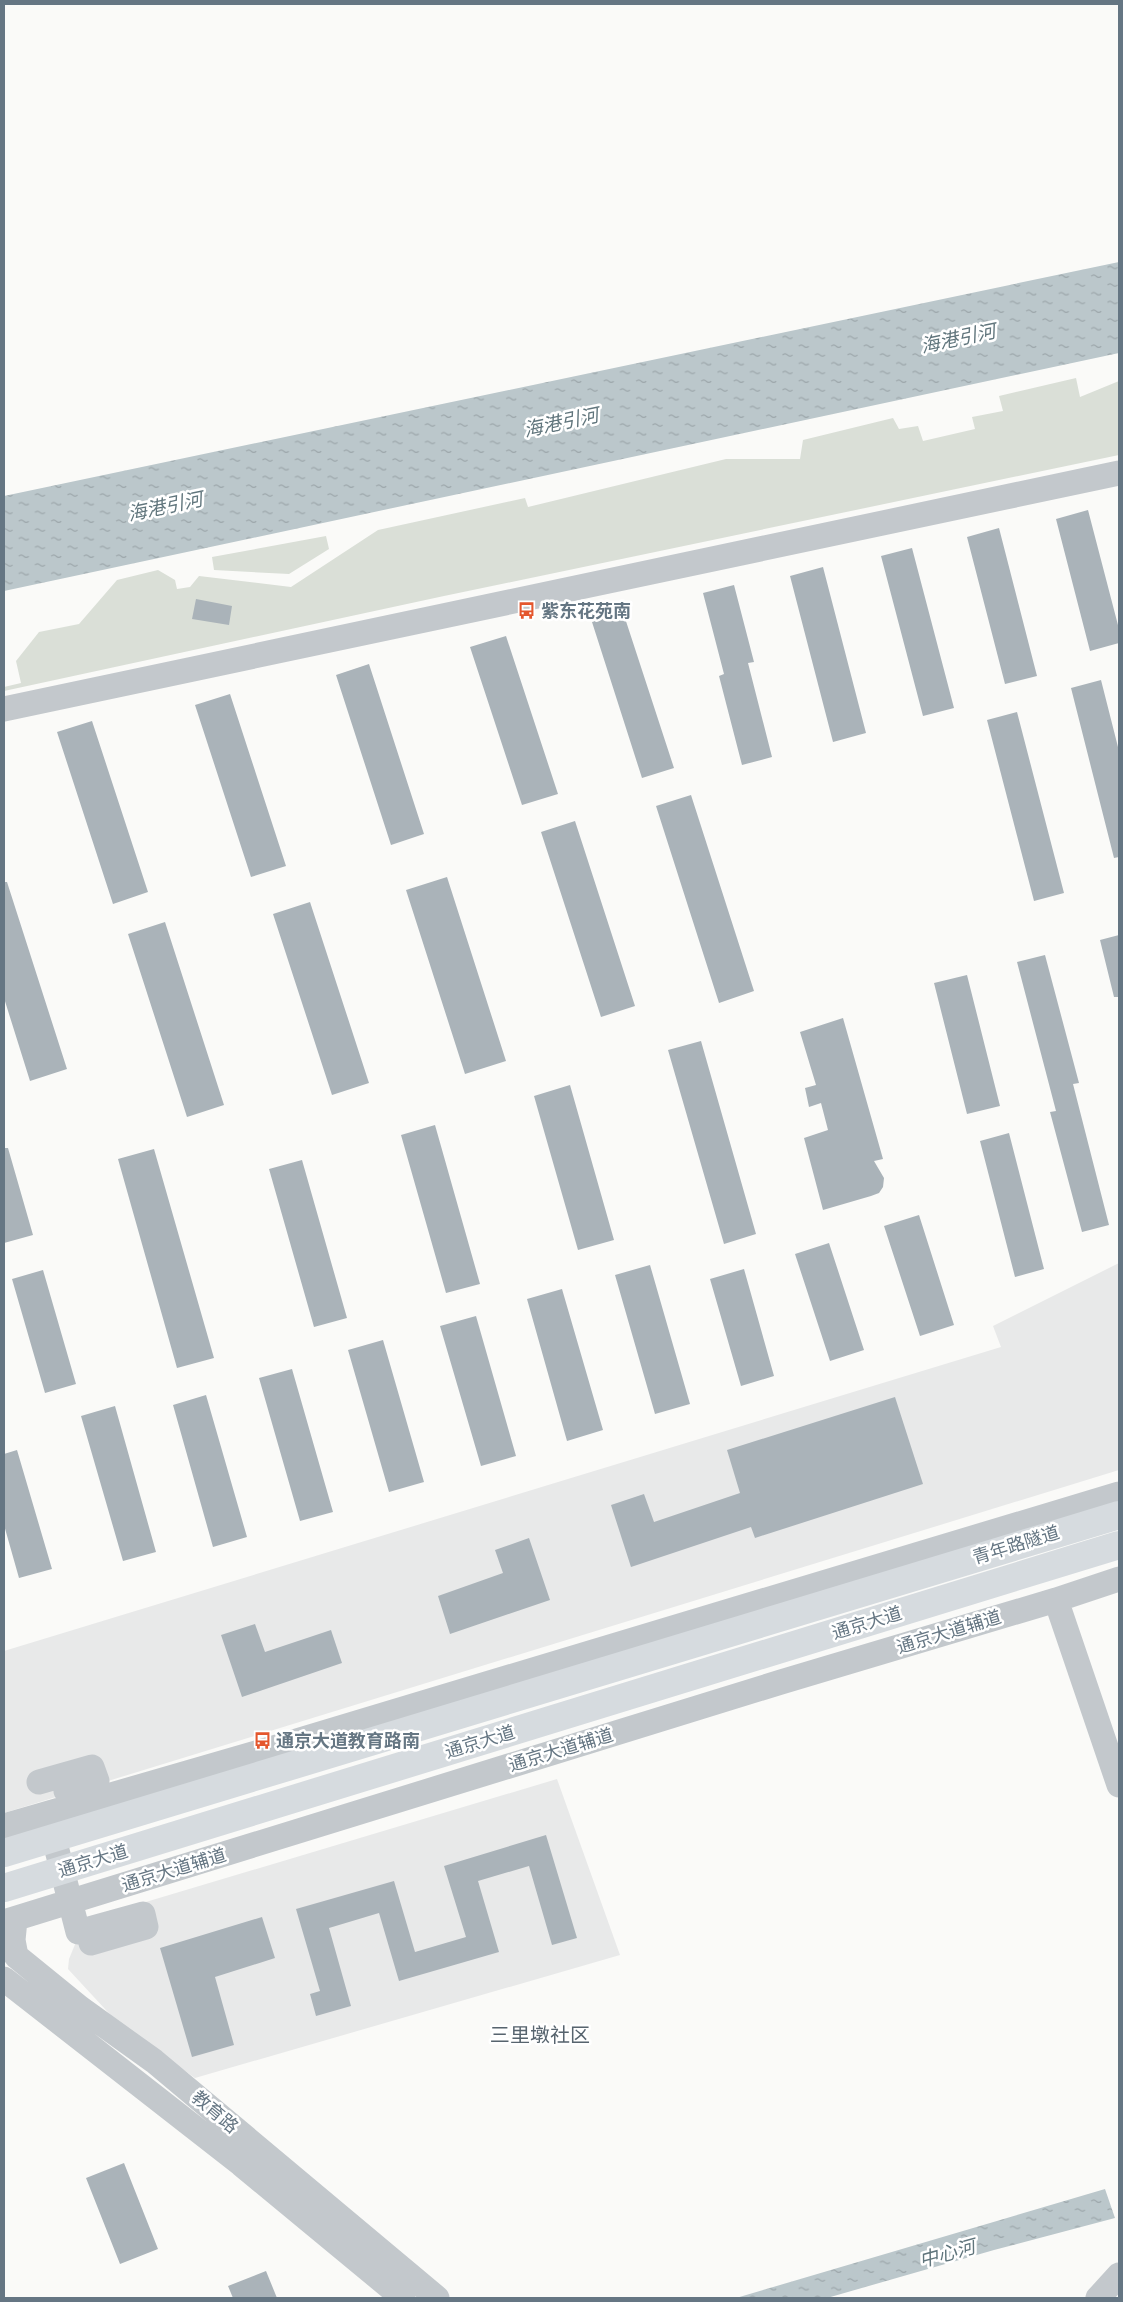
<svg xmlns="http://www.w3.org/2000/svg" width="1123" height="2302" font-family="'Fira Sans','Noto Sans SC',sans-serif">
  <style>
    .built { fill: #e8e9e9 }
    .green { fill: #dadfd7 }
    .water { fill: url(#water-ripples) }
    .building { fill: #aab3b9 }
    .lines { fill: none; stroke-linecap: round; stroke-linejoin: round }
    .minor { stroke: #c3c8cc; stroke-width: 25 }
    .highway { stroke: #d6dbdf; stroke-width: 28 }
    .labels { text-anchor: middle; stroke-width: 5; stroke-linejoin: round; paint-order: stroke }
    .poi-label { font-size: 18px; font-weight: bold; fill: #657683; stroke: #fff; text-anchor: start }
    .street-label { font-size: 18px; fill: #657683; stroke: #fff }
    .water-label { font-size: 19px; font-style: italic; fill: #60757c; stroke: #fff }
    .quarter-label { font-size: 20px; fill: #57646e; stroke: #fff }
  </style>
  <defs>
    <pattern id="water-ripples" width="26" height="14" patternUnits="userSpaceOnUse" patternTransform="scale(1.25)"><rect width="26" height="14" fill="#bbc7cb"/><path d="M2 4q2-2 4 0t4 0M15 11q2-2 4 0t4 0" fill="none" stroke="#9ca6aa"/></pattern>
  </defs>
  <rect width="100%" height="100%" fill="#fafaf8"/>
  <path class="built" d="M1119,1263V1470L4,1813V1651L1001,1347L993,1326Z
    M557,1779L620,1955L195,2078L117,2022L68,1969L69,1959L76,1942L109,1913Z"/>
  <path class="green" d="M1076,378L1080,397L1119,381V455L444,596L4,691V687L21,683L16,661L39,632L79,624L117,580L158,570L175,580L177,589L190,587L199,576L291,587L378,530L525,498L528,507L726,459H800L803,440L893,418L899,429L918,426L923,441L975,429L972,417L1003,411L999,396Z
    M326,536L329,549L289,574L214,570L212,557Z"/>
  <path class="water" d="M1119,262V353L4,591V496Z
    M1105,2189L1115,2218L994,2250L827,2298H736Z"/>
  <path class="building" d="M1088,510L1119,629V643L1090,651L1056,519Z
    M999,528L1037,676L1005,684L967,537Z
    M912,548L954,708L923,716L881,556Z
    M823,567L866,733L833,742L790,576Z
    M734,585L754,662L748,663L772,757L742,765L719,676L724,674L703,593Z
    M196,599L232,606L229,625L192,619Z
    M623,612L674,768L642,778L592,622Z
    M506,636L558,794L522,805L470,647Z
    M369,664L424,834L391,845L336,675Z
    M1101,680L1119,751V857L1114,858L1071,688Z
    M230,694L286,866L251,877L195,705Z
    M1017,712L1064,893L1034,901L987,720Z
    M92,721L148,892L113,904L57,732Z
    M691,795L754,991L719,1003L656,806Z
    M575,821L635,1006L601,1017L541,832Z
    M447,877L506,1061L465,1074L406,890Z
    M4,882H7L67,1069L30,1081L4,998Z
    M310,902L369,1083L332,1095L273,914Z
    M165,922L224,1105L187,1117L128,934Z
    M1119,935V997H1114L1100,940Z
    M1045,955L1079,1083L1073,1084L1109,1225L1082,1232L1050,1112L1056,1111L1017,962Z
    M967,975L1000,1106L967,1114L934,983Z
    M843,1018L883,1159L874,1161L884,1178L883,1187L879,1193L871,1196L823,1210L804,1138L828,1130L821,1103L809,1107L805,1088L816,1085L800,1032Z
    M701,1041L756,1234L724,1244L668,1050Z
    M570,1085L614,1240L578,1250L534,1096Z
    M435,1125L480,1284L446,1293L401,1135Z
    M1009,1133L1044,1269L1015,1277L980,1141Z
    M4,1148H8L33,1235L4,1243Z
    M154,1149L214,1358L177,1368L118,1159Z
    M302,1160L347,1318L314,1327L269,1169Z
    M919,1215L954,1325L920,1336L884,1226Z
    M829,1243L864,1350L830,1361L795,1254Z
    M650,1265L690,1404L655,1414L615,1275Z
    M744,1269L774,1376L741,1386L710,1279Z
    M43,1270L76,1384L45,1393L12,1279Z
    M562,1289L603,1430L567,1441L527,1299Z
    M476,1316L516,1456L481,1466L440,1326Z
    M383,1340L424,1482L389,1492L348,1350Z
    M292,1369L333,1512L300,1521L259,1378Z
    M206,1395L247,1537L213,1547L173,1405Z
    M895,1397L923,1484L755,1538L751,1527L631,1567L611,1505L644,1494L654,1522L740,1493L727,1450Z
    M115,1406L156,1552L123,1561L81,1416Z
    M17,1450L52,1569L19,1578L4,1525V1454Z
    M529,1538L550,1600L450,1634L438,1596L503,1573L495,1550Z
    M255,1624L265,1652L331,1630L342,1663L242,1697L221,1635Z
    M546,1835L577,1938L552,1945L529,1866L478,1881L499,1952L399,1981L379,1913L329,1928L351,2006L316,2016L310,1994L320,1991L296,1909L394,1881L415,1952L466,1937L444,1866Z
    M262,1917L275,1958L215,1977L234,2045L192,2057L160,1948Z
    M124,2163L158,2249L120,2264L86,2178Z
    M266,2271L277,2298H233L228,2286Z"/>
  <g class="lines">
    <path class="minor" d="M4,709L1119,473
      M1056,1600L1119,1785
      M39,1782L92,1767L97,1781L66,1791
      M49,1819L78,1932L143,1914L146,1927L91,1943
      M4,1826L270,1749L1119,1494
      M15,1920L13,1940L16,1956L80,2008L154,2061L437,2298
      M4,1922L781,1682L1056,1600L1119,1579
      M4,1979L241,2164L403,2298
      M1098,2298L1119,2275"/>
    <path class="highway" d="M4,1853L1119,1515
      M4,1888L1119,1545"/>
  </g>
  <defs>
    <symbol id="bus-bare" viewBox="-9 -9 18 18"><path d="M-5-6H5V4H4V6H2V4H-2V6H-4V4H-5ZM-3.5-4V0h7V-4ZM-3.5 1.2v1.5H-2V1.2ZM2 1.2v1.5H3.5V1.2Z" fill="#e4572e" stroke="#fff" stroke-width="2.5" paint-order="stroke"/></symbol>
  </defs>
  <g fill-rule="evenodd">
    <use href="#bus-bare" x="514" y="598" width="25" height="25"/>
    <use href="#bus-bare" x="250" y="1728" width="25" height="25"/>
  </g>
  <g class="labels">
    <g class="poi-label">
      <text x="541" y="617">紫东花苑南</text>
      <text x="276" y="1747">通京大道教育路南</text>
    </g>
    <g class="street-label">
      <text transform="translate(1016 1545) rotate(-17)" y="6">青年路隧道</text>
      <text transform="translate(867 1623) rotate(-17)" y="6">通京大道</text>
      <text transform="translate(949 1632) rotate(-17)" y="6">通京大道辅道</text>
      <text transform="translate(480 1742) rotate(-17)" y="6">通京大道</text>
      <text transform="translate(561 1750) rotate(-17)" y="6">通京大道辅道</text>
      <text transform="translate(93 1861) rotate(-17)" y="6">通京大道</text>
      <text transform="translate(174 1870) rotate(-17)" y="6">通京大道辅道</text>
      <text transform="translate(215 2112) rotate(40)" y="6">教育路</text>
    </g>
    <g class="water-label">
      <text transform="translate(958 338) rotate(-12)" y="7">海港引河</text>
      <text transform="translate(561 422) rotate(-12)" y="7">海港引河</text>
      <text transform="translate(165 506) rotate(-12)" y="7">海港引河</text>
      <text transform="translate(947 2253) rotate(-15)" y="7">中心河</text>
    </g>
    <g class="quarter-label">
      <text x="540" y="2042">三里墩社区</text>
    </g>
  </g>
  <rect width="1123" height="2302" fill="none" stroke="#657683" stroke-width="10"/>
</svg>
